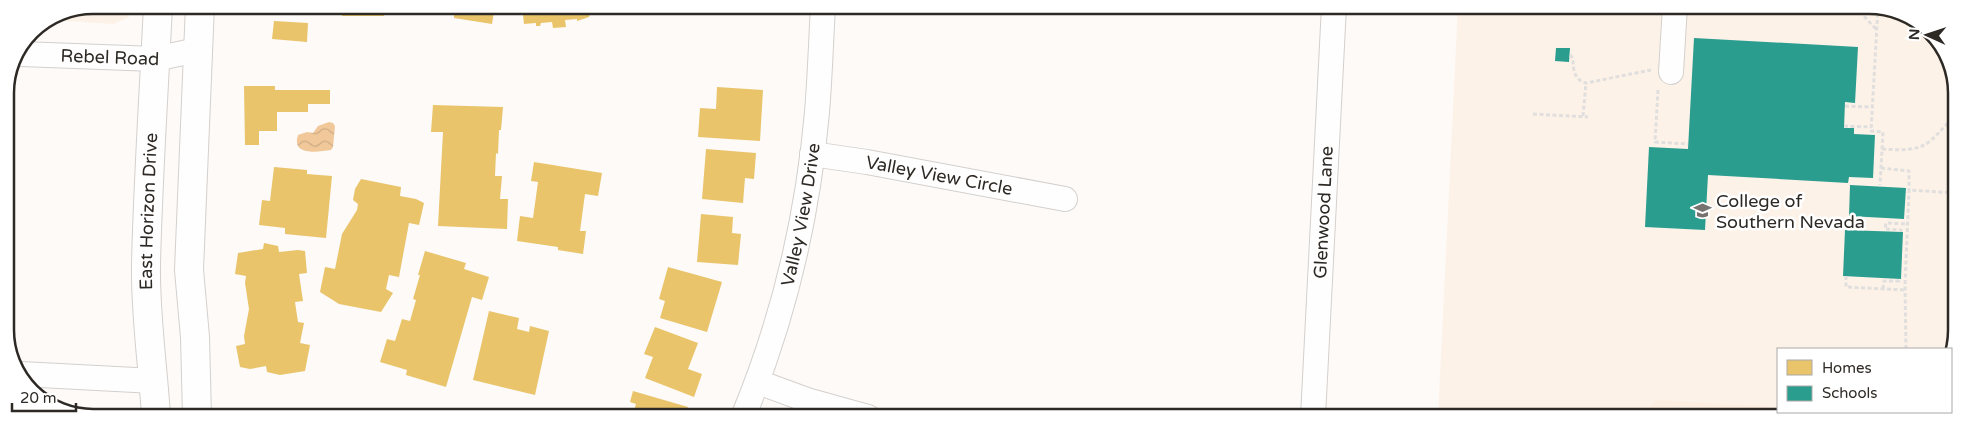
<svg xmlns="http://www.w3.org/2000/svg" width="1962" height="423" font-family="'Varela Round',sans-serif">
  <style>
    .built { fill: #fdf2e8 }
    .pitch { fill: #fceee1 }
    .water { fill: url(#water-waves) }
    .homes { fill: #e9c46a }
    .schools { fill: #2a9d8f }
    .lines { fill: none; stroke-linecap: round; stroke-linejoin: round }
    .minor-casing { stroke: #d3d0cd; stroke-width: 26 }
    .major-casing { stroke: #d3d0cd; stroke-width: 30 }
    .path { stroke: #e0dfde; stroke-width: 3; stroke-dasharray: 4 2.5; stroke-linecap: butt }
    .minor { stroke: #fffefe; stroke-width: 24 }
    .major { stroke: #fffefe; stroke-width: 28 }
    .labels { text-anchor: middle; stroke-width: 5; stroke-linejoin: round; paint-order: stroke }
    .street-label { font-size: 18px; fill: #2d2925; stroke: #fff }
    .poi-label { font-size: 18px; fill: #2d2925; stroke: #fff; text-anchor: start }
    .rim { fill: none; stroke: #2d2925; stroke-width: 2.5 }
  </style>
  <defs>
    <pattern id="water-waves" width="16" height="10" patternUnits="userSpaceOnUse" patternTransform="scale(1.25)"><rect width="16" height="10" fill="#f1c89a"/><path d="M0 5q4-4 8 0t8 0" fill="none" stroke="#cfac85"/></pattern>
  </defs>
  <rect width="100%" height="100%" fill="#fdfaf8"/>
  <path class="built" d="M93,5H129V17L114,24L46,20L59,12Z
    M1458,6L1886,7L1931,31L1955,75V347L1951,355V349H1778V412H1889L1875,418L1438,417Z"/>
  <path class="pitch" d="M1657,400L1778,407V412L1886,413L1875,418H1638Z"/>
  <path class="water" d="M329,122L333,123L335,126L333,147L331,150C318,152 291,156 298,135L307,132L313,133L318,126Z"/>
  <path class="homes" d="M342,5H410V10H384V16H342Z
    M428,5H495L492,24L454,18V14L427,10Z
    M522,5H593L589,17L577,21V19L565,20L566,27L553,28L552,22L541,23L540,26H536V23L524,24Z
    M721,6H771V9L721,7Z
    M274,21L308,23L307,42L272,39Z
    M244,86H275V90H330V104H308V112H277V131H259V145H245Z
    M717,87L763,90L760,141L698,137L700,108L716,109Z
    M433,105L503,107L501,130H499L498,154L496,153L495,176H502L500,199H508L507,229L438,226L443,132H431Z
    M706,149L756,153L754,179L745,178L743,203L702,199Z
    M534,162L602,173L598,196L585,194L580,231H586L583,254L558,250V247L517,241L520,216L533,218L538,182L531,181Z
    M274,167L307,170V174L332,176L326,238L285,234V228L259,225L262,200L270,201Z
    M361,179L401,187L400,196L416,199L424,203L419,225L409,223L399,277L389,275L386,289L393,293L381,312L339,304L320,292L325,267L335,269L342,234L357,210L358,204L353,200L355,189Z
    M701,214L733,217L732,233L741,234L738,265L697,262Z
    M264,243L278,246L279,252L298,250L305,251L307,273L299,274L303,301L295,302L298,322L304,323L300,343L310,345L305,371L280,375L267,372L266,366L250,369L240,367L236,346L245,344L244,336L249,309L245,283L246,276L235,274L238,253L263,249Z
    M425,251L466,263L464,269L489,277L482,300L472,297L446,387L406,375L407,370L380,362L387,339L395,341L402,319L410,321L416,300L413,299L420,275H418Z
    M668,267L722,282L707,332L660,318L665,301L659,299Z
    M489,311L519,318L517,329L529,332L530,326L549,331L535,395L473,380Z
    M655,327L698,343L688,369L702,374L694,397L645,378L653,357L644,354Z
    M633,391L688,407L685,417H632L636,404L630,402Z"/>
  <path class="schools" d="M1694,38L1858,47L1855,103L1845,102L1844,128H1854V134L1875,135L1873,178L1849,177L1848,183L1708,175L1705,230L1645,227L1649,147L1688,149Z
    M1556,48H1570L1569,62L1555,61Z
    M1850,185L1906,188L1904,219L1849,216Z
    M1845,230L1903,232L1901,279L1843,276Z
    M1954,231H1955V318H1949Z"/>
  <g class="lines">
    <defs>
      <g id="minor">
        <path id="s1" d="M21,54L155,59L197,50"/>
        <path d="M1671,72L1675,6"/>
        <path id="s2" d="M812,154L867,162L1065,199"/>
        <path d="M21,374L154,381"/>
        <path d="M758,382L807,400L868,417"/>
        <path id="s3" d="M743,417C783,321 808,215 817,112C820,76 821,41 823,6"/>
        <path id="s4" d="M1313,417L1334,6"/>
      </g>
      <g id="major">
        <path id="s5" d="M156,416C153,366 145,315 146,264C148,178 154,91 158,5"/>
        <path d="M197,416L195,337L189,270L200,5"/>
      </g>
    </defs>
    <use href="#minor" class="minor-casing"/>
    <use href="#major" class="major-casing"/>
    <path class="path" d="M1855,7L1876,29
      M1878,7L1871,131L1883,132L1880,185
      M1570,55L1573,58C1573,69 1574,80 1586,83L1651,70
      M1658,90L1655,142L1688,144
      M1845,106L1872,107
      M1533,114L1588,117
      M1583,116L1586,83
      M1946,125L1955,131
      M1844,126L1871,127
      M1882,149C1927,152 1926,146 1955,115
      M1881,168L1909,171V190
      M1901,232V230L1885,229L1886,223L1908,224
      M1846,276V287L1905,290
      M1883,289L1884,281H1899V279
      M1906,349L1905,284L1909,190L1955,193"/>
    <use href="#minor" class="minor"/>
    <use href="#major" class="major"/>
  </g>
  <defs>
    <symbol id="university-bare" viewBox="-9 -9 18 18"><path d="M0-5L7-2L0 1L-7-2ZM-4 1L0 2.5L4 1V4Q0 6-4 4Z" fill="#76726f" stroke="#fff" stroke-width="2.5" paint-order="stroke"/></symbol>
  </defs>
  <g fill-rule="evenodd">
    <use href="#university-bare" x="1690" y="198" width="25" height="25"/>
  </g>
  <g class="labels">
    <g class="street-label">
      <text dy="6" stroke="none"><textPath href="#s1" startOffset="89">Rebel Road</textPath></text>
      <text dy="6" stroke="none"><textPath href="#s2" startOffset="129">Valley View Circle</textPath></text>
      <text dy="6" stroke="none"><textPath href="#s5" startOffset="205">East Horizon Drive</textPath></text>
      <text dy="6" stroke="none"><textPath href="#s4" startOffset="205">Glenwood Lane</textPath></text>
      <text dy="6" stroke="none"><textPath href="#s3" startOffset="211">Valley View Drive</textPath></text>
    </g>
    <g class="poi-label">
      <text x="1716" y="207">College of<tspan x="1716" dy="21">Southern Nevada</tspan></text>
    </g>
  </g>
  <path d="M0 0H1962V423H0ZM93 14H1869A79 79 0 0 1 1948 93V330A79 79 0 0 1 1869 409H93A79 79 0 0 1 14 330V93A79 79 0 0 1 93 14Z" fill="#fff" fill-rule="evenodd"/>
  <path class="rim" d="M93 14H1869A79 79 0 0 1 1948 93V330A79 79 0 0 1 1869 409H93A79 79 0 0 1 14 330V93A79 79 0 0 1 93 14Z"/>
  <rect x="1777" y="348" width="175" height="65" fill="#ffffff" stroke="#aba9a8"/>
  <rect x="1787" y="360" width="25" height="15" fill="#e9c46a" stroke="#aba9a8"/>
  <text x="1822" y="373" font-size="15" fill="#2d2925">Homes</text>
  <rect x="1787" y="386" width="25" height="15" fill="#2a9d8f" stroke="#aba9a8"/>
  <text x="1822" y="398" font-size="15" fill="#2d2925">Schools</text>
  <g transform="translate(1927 35) rotate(273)" stroke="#ffffff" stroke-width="4" paint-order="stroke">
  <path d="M0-4L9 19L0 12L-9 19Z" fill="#2d2925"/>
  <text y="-8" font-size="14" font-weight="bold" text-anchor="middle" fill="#2d2925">N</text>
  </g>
  <path d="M12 403v8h64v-8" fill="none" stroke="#2d2925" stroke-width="2.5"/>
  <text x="20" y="403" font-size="15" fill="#2d2925" stroke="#ffffff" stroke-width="4" paint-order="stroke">20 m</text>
</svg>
